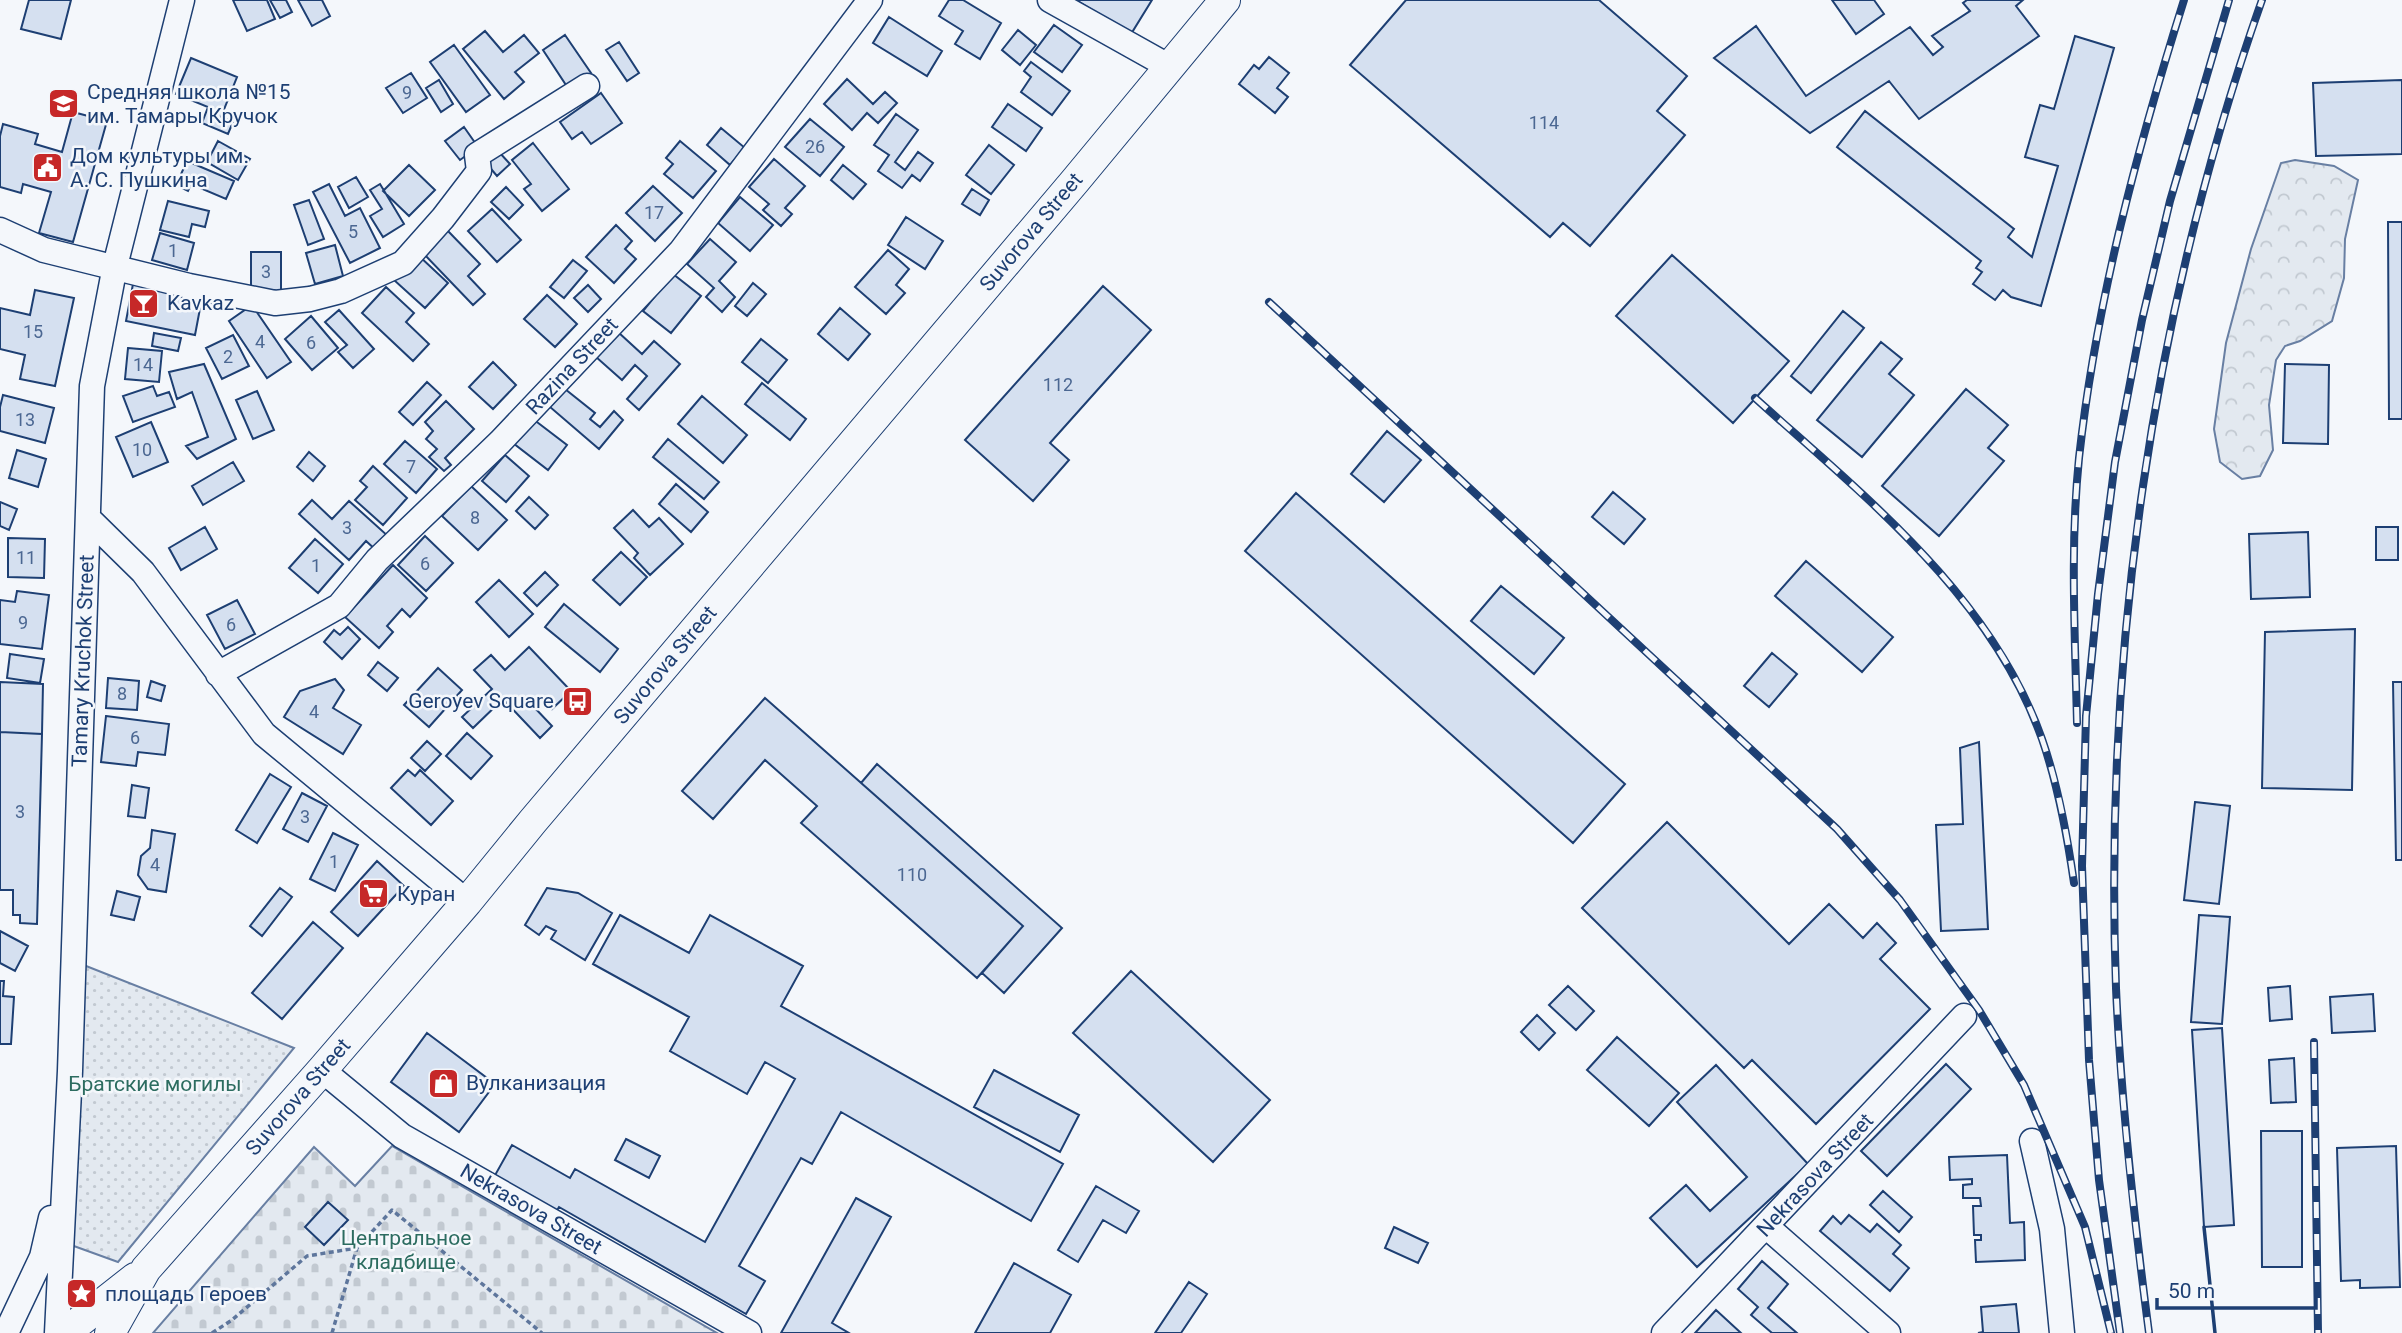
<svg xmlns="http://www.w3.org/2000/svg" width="2402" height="1333" font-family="Roboto,sans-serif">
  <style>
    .forest { fill: url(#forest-crowns); stroke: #687fa3; stroke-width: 2 }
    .cemetery { fill: url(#cemetery-stones); stroke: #687fa3; stroke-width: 2 }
    .park { fill: url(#park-dots); stroke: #687fa3; stroke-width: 2 }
    .building { fill: #d5e0f0; stroke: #1d3f73; stroke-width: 2 }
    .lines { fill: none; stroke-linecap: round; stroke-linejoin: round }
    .minor-casing { stroke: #1d3f73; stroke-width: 27 }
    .major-casing { stroke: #1d3f73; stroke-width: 32 }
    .path { stroke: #5e769c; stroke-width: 3.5; stroke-dasharray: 5 3.5; stroke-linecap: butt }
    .minor { stroke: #f4f7fb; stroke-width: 24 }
    .major { stroke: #f4f7fb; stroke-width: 30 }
    .rail-casing { stroke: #1d3f73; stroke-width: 8 }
    .rail { stroke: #f4f7fb; stroke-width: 5; stroke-dasharray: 16; stroke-linecap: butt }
    .wall { stroke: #1d3f73; stroke-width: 3.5 }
    .labels { text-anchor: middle; stroke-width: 5; stroke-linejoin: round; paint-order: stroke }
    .number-label { font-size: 18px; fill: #4b6792 }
    .poi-label { font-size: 21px; fill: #1d3f73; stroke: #f4f7fb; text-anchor: start }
    .street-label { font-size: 21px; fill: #1d3f73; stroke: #f4f7fb }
    .park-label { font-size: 21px; fill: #2c6c60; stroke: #f4f7fb }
  </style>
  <defs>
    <pattern id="forest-crowns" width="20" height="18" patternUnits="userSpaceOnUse" patternTransform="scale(1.75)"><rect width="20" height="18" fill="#e3e9f0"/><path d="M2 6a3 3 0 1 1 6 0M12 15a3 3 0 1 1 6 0" fill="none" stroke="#c2c9d1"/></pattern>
    <pattern id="cemetery-stones" width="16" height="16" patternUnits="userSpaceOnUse" patternTransform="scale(1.75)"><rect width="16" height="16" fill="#e3e9f0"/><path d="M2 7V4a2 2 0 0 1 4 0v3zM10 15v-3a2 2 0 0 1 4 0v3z" fill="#c2c9d1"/></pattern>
    <pattern id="park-dots" width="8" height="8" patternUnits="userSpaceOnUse" patternTransform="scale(1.75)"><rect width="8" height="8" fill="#e3e9f0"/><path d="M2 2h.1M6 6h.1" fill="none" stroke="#c2c9d1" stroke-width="1.8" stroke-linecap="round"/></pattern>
  </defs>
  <rect width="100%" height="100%" fill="#f4f7fb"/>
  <path class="forest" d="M2295,160L2334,166L2358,180L2345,239L2344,278L2332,321L2300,341L2285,346L2276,360L2269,405L2273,450L2260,476L2242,479L2220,462L2214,429L2226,343L2251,249L2281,163Z"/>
  <path class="cemetery" d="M392,1146L717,1333H153L314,1147L355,1186Z"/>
  <path class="park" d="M81,964L294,1048L118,1262L60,1241Z"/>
  <path class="building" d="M29,0H71L61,39L21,29Z
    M233,0H267L275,19L247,31Z
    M270,0H286L292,12L280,18Z
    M298,0H322L330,16L312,26Z
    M949,0H963L1001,23L980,59L955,44L963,31L939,16Z
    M1076,0H1152L1131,34Z
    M1406,0H1599L1687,76L1657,111L1685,135L1590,246L1563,223L1550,237L1350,65Z
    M1832,0H1874L1884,14L1856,34Z
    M1967,0H2023L2016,6L2039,36L1919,119L1889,81L1810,133L1714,58L1756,26L1806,96L1910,27L1933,55L1943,47L1932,36L1970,11L1963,3Z
    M889,17L942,51L927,76L873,43Z
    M1054,25L1082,45L1062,72L1034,52Z
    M1018,30L1036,45L1020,65L1002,50Z
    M485,31L503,52L524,35L539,53L515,72L524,82L504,99L463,49Z
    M565,35L591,73L568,88L543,50Z
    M2075,36L2114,48L2041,306L2011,297L2003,290L1995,300L1973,284L1982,272L1976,268L1981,261L1837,147L1865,111L2014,229L2008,237L2032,257L2058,166L2025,157L2040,105L2054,109Z
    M619,42L639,73L627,81L606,50Z
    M454,45L490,95L466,112L430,62Z
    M1269,57L1289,73L1277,88L1288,97L1275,113L1239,84L1254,65L1259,69Z
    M191,58L237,77L221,117L233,122L228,134L202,123L208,107L176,94Z
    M1031,62L1070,91L1052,115L1021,92L1031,77L1024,71Z
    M411,73L427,98L403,113L386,88Z
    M847,79L873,104L885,92L897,103L878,123L867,113L852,130L824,104Z
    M439,80L453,104L441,112L426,88Z
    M2402,80V154L2316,156L2313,83Z
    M601,93L622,123L591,144L582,132L572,139L560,122Z
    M1008,104L1042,128L1026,151L992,127Z
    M73,112L107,121L73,242L39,233L51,192L23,184L21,193L0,187V136L3,124L38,134L35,144L62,152Z
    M896,114L918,130L895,162L905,170L918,152L933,163L920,181L912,175L902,188L878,171L889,155L874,145Z
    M810,119L844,147L820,176L785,147Z
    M464,127L478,147L460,160L445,141Z
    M721,128L745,148L730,165L707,145Z
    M218,141L250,159L238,180L207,162Z
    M680,141L716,171L693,198L664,174L673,164L666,158Z
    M533,143L569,189L542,211L524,189L531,184L512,160Z
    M989,145L1014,165L991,194L966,175Z
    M499,152L510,164L497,176L486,163Z
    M774,159L805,186L785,208L792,214L781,226L763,210L769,204L749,187Z
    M187,161L234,181L226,199L191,184L188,191L176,185Z
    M409,165L435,190L409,216L383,191Z
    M843,165L866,184L853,199L831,180Z
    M356,177L368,197L349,208L338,187Z
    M329,184L345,216L360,208L380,248L350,263L313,192Z
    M380,184L404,224L383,237L370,216L382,209L370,190Z
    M653,186L682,213L655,241L626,213Z
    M506,187L523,205L509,219L491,202Z
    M972,189L989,200L980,215L962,204Z
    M740,197L773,225L750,251L718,223Z
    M309,200L324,239L308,245L294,205Z
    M168,201L209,211L205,227L192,224L189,237L160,230Z
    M492,209L521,240L497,262L468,231Z
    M906,217L943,241L925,269L888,245Z
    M2388,222H2402V419H2389Z
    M616,225L632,241L625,249L636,259L614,283L586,257Z
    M447,230L480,264L468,276L485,294L473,305L423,253Z
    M160,233L194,243L187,270L152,260Z
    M710,239L736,262L719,281L735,297L722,312L706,297L714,288L687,264Z
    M335,245L343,276L315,284L306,253Z
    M888,250L909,269L896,285L905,293L886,314L855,287Z
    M251,252H281V292H251Z
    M418,255L448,283L425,308L394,280Z
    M1672,255L1789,361L1733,423L1616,316Z
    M573,260L587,271L564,298L550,287Z
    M673,274L701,296L671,333L643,311Z
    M753,283L766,294L747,316L735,306Z
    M133,284L202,298L195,335L126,321Z
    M588,285L601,299L588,312L574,298Z
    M1103,286L1151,330L1050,443L1069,460L1033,501L965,440Z
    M386,287L414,313L406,322L429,344L413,361L362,313Z
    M35,290L74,298L55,386L20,379L25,355L0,349V308L30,315Z
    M547,295L577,324L555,347L524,319Z
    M252,305L291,362L267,378L229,321Z
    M840,308L870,334L848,360L818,334Z
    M339,310L374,349L353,368L338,352L347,345L325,322Z
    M1843,311L1864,328L1811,393L1791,376Z
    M311,316L338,348L312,370L285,339Z
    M618,332L642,354L654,341L680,364L639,410L627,399L647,376L635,365L622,380L596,357Z
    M154,333L181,338L178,351L152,346Z
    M233,335L249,366L222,379L206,348Z
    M761,339L787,360L768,383L742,362Z
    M1881,342L1902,359L1889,374L1914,395L1862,457L1817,420Z
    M128,348L162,351L159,382L125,379Z
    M493,362L516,385L493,409L469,387Z
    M204,364L236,439L197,459L186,446L208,437L192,392L177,399L169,372Z
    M2285,364L2329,365L2328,444L2283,443Z
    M427,382L441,395L413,425L399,412Z
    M762,383L806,419L790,440L745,404Z
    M153,386L157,396L169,392L175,407L133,422L123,396Z
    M565,389L595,413L590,419L600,427L614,411L623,420L599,449L550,407Z
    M1966,389L2008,425L1988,448L2004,461L1939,536L1882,486Z
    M257,391L274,430L253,439L236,400Z
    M3,395L54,408L45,443L0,431V407Z
    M702,396L747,435L723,463L678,424Z
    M446,401L474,429L445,458L451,465L444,471L429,457L437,449L426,439L433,431L425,422Z
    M533,419L567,445L548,470L513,443Z
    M151,422L168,462L133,477L116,437Z
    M1387,431L1421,460L1384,502L1351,474Z
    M668,439L719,482L704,499L653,457Z
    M405,441L437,469L416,493L384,464Z
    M17,450L46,459L38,487L9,478Z
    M309,452L325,466L313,481L297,467Z
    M505,455L529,476L506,502L482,481Z
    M233,462L244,481L203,505L192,486Z
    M373,466L407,498L383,525L355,500L367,487L360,481Z
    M676,484L708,512L691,532L659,504Z
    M471,486L507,520L478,550L442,516Z
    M1613,492L1645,519L1624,544L1592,517Z
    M1296,493L1625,784L1573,843L1245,551Z
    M529,497L548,515L535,529L516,511Z
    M312,500L332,519L349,501L389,537L377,551L366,541L349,560L299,514Z
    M0,502L17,509L9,530L0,526Z
    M633,510L649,527L659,518L683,544L650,575L634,558L638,553L614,528Z
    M205,527L217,549L181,570L169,548Z
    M2376,527H2398V560H2376Z
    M2308,532L2310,597L2251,599L2249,534Z
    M425,536L453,563L426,591L398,565Z
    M8,538L45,539L44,578L8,577Z
    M315,539L343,564L318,593L289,568Z
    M621,552L647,577L620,605L593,580Z
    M1806,561L1893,637L1862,672L1775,596Z
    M393,565L427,598L410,617L402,609L387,626L393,632L379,648L345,617Z
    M545,572L558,585L537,606L524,593Z
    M499,580L533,614L509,637L476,602Z
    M1501,586L1564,638L1534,674L1471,621Z
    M17,591L49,595L42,649L0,644V600L15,602Z
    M237,600L255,634L225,649L207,615Z
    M564,604L618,649L600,672L545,627Z
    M348,627L360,639L342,659L324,642L334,630L340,635Z
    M2355,629L2352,790L2262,788L2265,632Z
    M529,647L571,691L552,709L542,698L533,706L552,726L540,738L503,699L473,728L462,717L492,689L474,670L491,655L505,670Z
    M1772,653L1797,674L1769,707L1744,686Z
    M10,654L44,659L40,683L7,678Z
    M378,662L398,678L387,691L368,675Z
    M438,668L462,690L429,727L404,705Z
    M108,678L139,681L137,710L106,708Z
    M335,679L344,690L333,708L361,725L343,754L284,717L300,691Z
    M151,681L165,686L161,701L147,697Z
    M0,682L43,684L42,734L0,732Z
    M2393,682H2402V860H2396Z
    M765,698L1023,926L977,978L801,823L817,806L765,760L713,819L682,791Z
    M106,716L169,724L165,755L138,752L136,766L101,762Z
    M0,732L42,734L37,924L20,923V915H13V890H0Z
    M467,733L492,756L471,779L446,756Z
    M427,741L441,754L425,771L411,758Z
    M1979,742L1988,929L1941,931L1936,825L1963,824L1960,748Z
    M877,764L1062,928L1004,993L982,973L1023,926L861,783Z
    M408,770L415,776L420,770L453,801L431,825L391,788Z
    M270,774L291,787L257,843L236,830Z
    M132,785L149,788L145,818L128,816Z
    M302,793L327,806L308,842L283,829Z
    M2195,802L2230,806L2219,904L2184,900Z
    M1667,822L1789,944L1829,904L1863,938L1877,923L1896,943L1880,959L1930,1009L1816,1124L1752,1060L1744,1068L1582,908Z
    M152,830L175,834L166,892L148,889L138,875L141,856L150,848Z
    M333,833L358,845L335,891L310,879Z
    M377,861L404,886L358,936L331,912Z
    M280,888L292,897L262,936L250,926Z
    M547,888L578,893L612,913L585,960L551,939L556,931L546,926L539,935L525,925Z
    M117,891L140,897L134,920L111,915Z
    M620,915L689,953L710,915L803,966L781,1006L1063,1164L1031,1221L841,1112L812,1164L801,1158L739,1266L765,1281L746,1314L559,1207L556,1212L494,1177L512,1145L570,1178L575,1169L705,1242L795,1079L765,1062L747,1094L670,1051L689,1017L593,964Z
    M2199,915L2230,917L2222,1024L2191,1022Z
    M313,922L343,948L282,1019L252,993Z
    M0,931L28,946L15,971L0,963Z
    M1131,971L1270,1100L1213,1162L1073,1033Z
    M0,981H4L3,996L14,997L11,1044H0Z
    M1568,986L1594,1011L1576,1030L1549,1005Z
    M2290,986L2292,1019L2270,1021L2268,988Z
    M2373,994L2375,1031L2332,1033L2330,997Z
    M1537,1015L1555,1033L1539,1050L1521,1032Z
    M2222,1028L2234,1225L2204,1227L2192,1030Z
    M427,1033L495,1084L459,1132L391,1082Z
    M1617,1037L1679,1093L1649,1126L1587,1070Z
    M2294,1058L2296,1102L2271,1103L2269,1060Z
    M1946,1064L1971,1089L1887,1176L1861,1151Z
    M1716,1065L1808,1164L1697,1267L1650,1218L1686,1185L1710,1211L1747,1177L1677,1102Z
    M994,1070L1079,1115L1060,1152L974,1107Z
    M2261,1131H2302V1267H2262Z
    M626,1139L660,1156L649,1178L615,1160Z
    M2396,1146L2400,1287L2360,1288V1280L2341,1281L2337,1148Z
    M2007,1155L2010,1223L2024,1222L2025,1260L1976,1262L1975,1240H1981V1235H1974L1973,1206H1981L1980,1198H1963V1185L1972,1184V1179L1950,1180L1949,1157Z
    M1096,1186L1139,1211L1126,1233L1103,1220L1078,1262L1058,1250Z
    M1883,1191L1912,1217L1899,1232L1870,1205Z
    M856,1198L891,1217L832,1323L849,1333H781Z
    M328,1202L348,1220L324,1245L305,1227Z
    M1849,1215L1870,1232L1877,1224L1901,1245L1893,1254L1909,1268L1890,1291L1820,1231L1833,1216L1841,1224Z
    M1394,1227L1428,1243L1418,1263L1385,1248Z
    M1762,1261L1788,1284L1768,1308L1797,1333H1772L1751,1315L1758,1307L1738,1289Z
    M1014,1263L1071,1295L1050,1333H975Z
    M1189,1282L1207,1294L1181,1333H1155Z
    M2016,1304L2019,1333H1978L1983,1332L1981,1307Z
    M1716,1310L1741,1333H1695Z"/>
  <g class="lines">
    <defs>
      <path id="minor" d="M1050,0L1168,66
        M0,230L44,250L189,286L275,303L310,299L341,291L403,263L443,218L479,171L477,155L587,86
        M88,518L143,572L264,734L467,902
        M218,674L339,606L377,560L500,442L681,251L870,0
        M322,1070L402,1136L749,1333
        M2032,1141L2052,1229L2062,1333
        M1766,1226L1888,1333
        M6,1333L42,1257L51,1218
        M57,1333L70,1071L92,386L115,266L182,0
        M1664,1333L1964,1016"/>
      <path id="major" d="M65,1333L135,1278
        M110,1333L146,1269L322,1070L467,902L533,821L1075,181L1225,0"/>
    </defs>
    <use href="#minor" class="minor-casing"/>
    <use href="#major" class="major-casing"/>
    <path class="path" d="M212,1333L232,1320L307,1256L357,1248
      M332,1333L357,1248L392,1210L542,1333"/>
    <use href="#minor" class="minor"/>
    <use href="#major" class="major"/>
    <defs>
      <path id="rail" d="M1269,302L1837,829L1900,900L1979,1010L2024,1085L2085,1227L2111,1333
        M1755,398C1865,497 1991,595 2042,739C2058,785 2067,834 2074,883
        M2077,723C2075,634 2070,547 2079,458C2096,303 2137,149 2184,0
        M2314,1042L2318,1333
        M2120,1333L2099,1180L2089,1060L2082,866L2086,716L2098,594L2115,462L2142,320L2170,201L2229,0
        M2149,1333C2134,1218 2121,1104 2116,988C2104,655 2151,314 2262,0"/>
    </defs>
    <use href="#rail" class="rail-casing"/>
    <use href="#rail" class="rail"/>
    <path class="wall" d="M2204,1227L2215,1333"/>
  </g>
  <defs>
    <symbol id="school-square" viewBox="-11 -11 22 22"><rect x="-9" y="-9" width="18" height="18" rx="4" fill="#c62828" stroke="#f4f7fb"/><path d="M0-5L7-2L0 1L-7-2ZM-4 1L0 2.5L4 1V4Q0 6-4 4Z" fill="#fff"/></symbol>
    <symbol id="civic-square" viewBox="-11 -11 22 22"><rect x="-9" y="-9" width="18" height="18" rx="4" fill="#c62828" stroke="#f4f7fb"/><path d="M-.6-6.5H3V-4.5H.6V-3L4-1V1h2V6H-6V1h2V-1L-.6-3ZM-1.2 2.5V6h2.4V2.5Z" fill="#fff"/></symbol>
    <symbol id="bar-square" viewBox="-11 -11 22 22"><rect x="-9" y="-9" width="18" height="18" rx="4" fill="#c62828" stroke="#f4f7fb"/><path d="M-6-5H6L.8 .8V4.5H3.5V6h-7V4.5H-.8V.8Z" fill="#fff"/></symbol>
    <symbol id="bus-square" viewBox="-11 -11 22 22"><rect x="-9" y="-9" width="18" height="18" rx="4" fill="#c62828" stroke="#f4f7fb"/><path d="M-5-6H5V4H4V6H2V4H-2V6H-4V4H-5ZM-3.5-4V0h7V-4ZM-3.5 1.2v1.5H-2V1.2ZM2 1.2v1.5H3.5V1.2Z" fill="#fff"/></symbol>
    <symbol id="supermarket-square" viewBox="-11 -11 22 22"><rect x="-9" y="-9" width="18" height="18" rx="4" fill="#c62828" stroke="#f4f7fb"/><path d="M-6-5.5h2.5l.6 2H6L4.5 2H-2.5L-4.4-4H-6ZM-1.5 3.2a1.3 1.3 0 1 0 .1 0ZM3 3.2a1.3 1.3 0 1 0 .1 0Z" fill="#fff"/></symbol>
    <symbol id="shop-square" viewBox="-11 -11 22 22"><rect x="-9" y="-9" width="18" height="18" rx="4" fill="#c62828" stroke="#f4f7fb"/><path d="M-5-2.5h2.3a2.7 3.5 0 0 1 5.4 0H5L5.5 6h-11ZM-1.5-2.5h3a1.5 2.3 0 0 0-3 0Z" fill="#fff"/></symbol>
    <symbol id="sight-square" viewBox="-11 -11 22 22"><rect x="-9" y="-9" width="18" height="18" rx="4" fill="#c62828" stroke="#f4f7fb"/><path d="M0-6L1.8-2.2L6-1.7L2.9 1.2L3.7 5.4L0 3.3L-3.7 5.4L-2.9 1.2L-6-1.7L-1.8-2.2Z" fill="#fff"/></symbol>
  </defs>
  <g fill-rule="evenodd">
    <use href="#school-square" x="46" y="86" width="35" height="35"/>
    <use href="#civic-square" x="30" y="150" width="35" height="35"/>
    <use href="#bar-square" x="126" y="286" width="35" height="35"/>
    <use href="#bus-square" x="560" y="684" width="35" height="35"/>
    <use href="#supermarket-square" x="356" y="876" width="35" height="35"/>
    <use href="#shop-square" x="426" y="1066" width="35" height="35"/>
    <use href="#sight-square" x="64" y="1276" width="35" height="35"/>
  </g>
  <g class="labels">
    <g class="number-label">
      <text x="407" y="99">9</text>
      <text x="1544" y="129">114</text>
      <text x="815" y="153">26</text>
      <text x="654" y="219">17</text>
      <text x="353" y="238">5</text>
      <text x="173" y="257">1</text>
      <text x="266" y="278">3</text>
      <text x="33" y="338">15</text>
      <text x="260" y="348">4</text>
      <text x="311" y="349">6</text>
      <text x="228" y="363">2</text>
      <text x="143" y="371">14</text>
      <text x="1058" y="391">112</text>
      <text x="25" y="426">13</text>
      <text x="142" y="456">10</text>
      <text x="411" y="473">7</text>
      <text x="475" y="524">8</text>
      <text x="347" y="534">3</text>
      <text x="26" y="564">11</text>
      <text x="425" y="570">6</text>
      <text x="316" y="572">1</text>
      <text x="23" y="629">9</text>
      <text x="231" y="631">6</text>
      <text x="122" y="700">8</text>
      <text x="314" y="718">4</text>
      <text x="135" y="744">6</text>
      <text x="20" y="818">3</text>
      <text x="305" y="823">3</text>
      <text x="334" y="868">1</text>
      <text x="155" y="871">4</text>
      <text x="912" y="881">110</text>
    </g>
    <g class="poi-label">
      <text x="87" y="99">Средняя школа №15<tspan x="87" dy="24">им. Тамары Кручок</tspan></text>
      <text x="70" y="163">Дом культуры им.<tspan x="70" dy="24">А. С. Пушкина</tspan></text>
      <text x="167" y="310">Kavkaz</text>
      <text x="554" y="708" text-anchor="end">Geroyev Square</text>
      <text x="397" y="901">Куран</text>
      <text x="466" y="1090">Вулканизация</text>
      <text x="105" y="1301">площадь Героев</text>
    </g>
    <g class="street-label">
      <text transform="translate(1031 232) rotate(-50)" y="7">Suvorova Street</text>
      <text transform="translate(572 366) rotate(-47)" y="7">Razina Street</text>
      <text transform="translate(83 661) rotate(-88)" y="7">Tamary Kruchok Street</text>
      <text transform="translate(665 665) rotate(-50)" y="7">Suvorova Street</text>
      <text transform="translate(298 1097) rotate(-49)" y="7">Suvorova Street</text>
      <text transform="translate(1815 1175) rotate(-47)" y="7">Nekrasova Street</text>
      <text transform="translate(531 1209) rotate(30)" y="7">Nekrasova Street</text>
    </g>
    <g class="park-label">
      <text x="155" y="1091">Братские могилы</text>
      <text x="406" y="1245">Центральное<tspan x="406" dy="24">кладбище</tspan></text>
    </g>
  </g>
  <path d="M2157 1298v10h159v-10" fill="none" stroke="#1d3f73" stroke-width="3.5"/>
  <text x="2168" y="1298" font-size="21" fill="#1d3f73" stroke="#f4f7fb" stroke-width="5" paint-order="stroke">50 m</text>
</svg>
